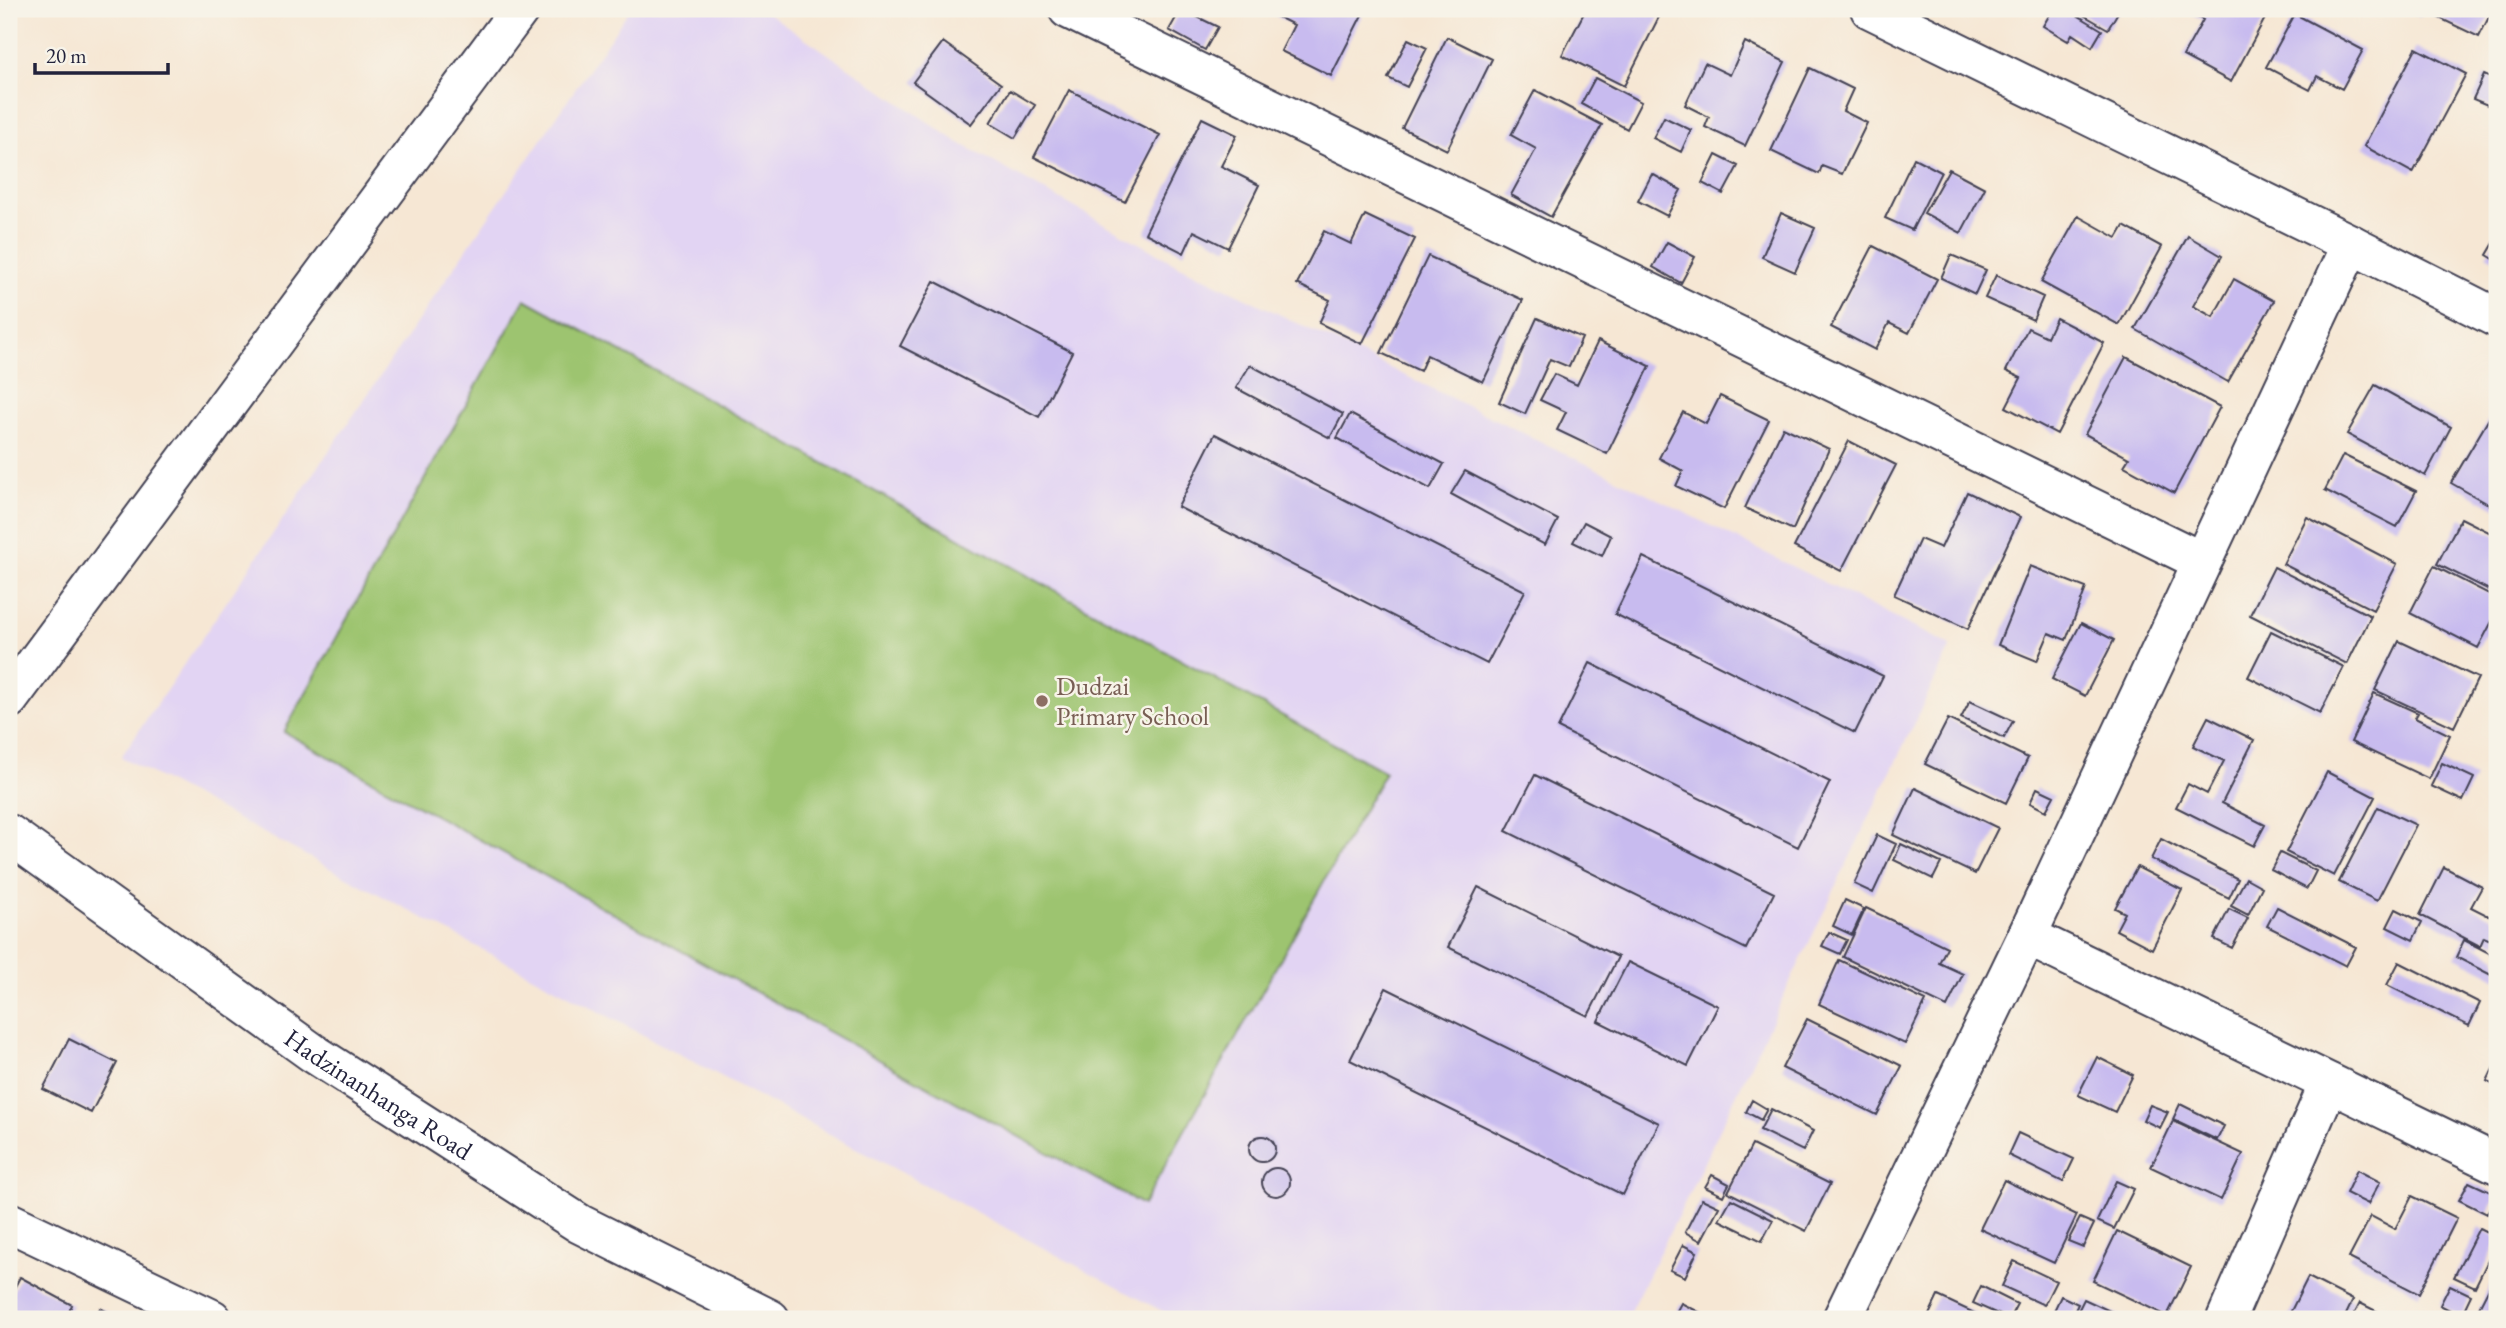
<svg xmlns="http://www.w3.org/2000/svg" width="2506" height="1328" font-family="'EB Garamond',serif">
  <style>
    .built { fill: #e2d4f3 }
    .green { fill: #9dc46f; stroke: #607355; stroke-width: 2 }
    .building { fill: #c8bbef }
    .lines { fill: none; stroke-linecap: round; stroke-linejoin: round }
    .minor-casing { stroke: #424052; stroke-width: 42 }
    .minor { stroke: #fff; stroke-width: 38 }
    .education-dot { fill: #8d6e63; stroke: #f7f3e8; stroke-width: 2.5 }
    .labels { text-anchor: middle; stroke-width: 5; stroke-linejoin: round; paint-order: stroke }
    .education-label { font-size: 26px; fill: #785e54; stroke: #f7f3e8; text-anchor: start }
    .street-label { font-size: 26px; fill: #22223b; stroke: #f7f3e8 }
  </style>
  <rect width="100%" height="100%" fill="#f7f3e8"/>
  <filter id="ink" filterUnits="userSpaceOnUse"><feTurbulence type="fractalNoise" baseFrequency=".0143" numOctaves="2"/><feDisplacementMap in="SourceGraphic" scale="14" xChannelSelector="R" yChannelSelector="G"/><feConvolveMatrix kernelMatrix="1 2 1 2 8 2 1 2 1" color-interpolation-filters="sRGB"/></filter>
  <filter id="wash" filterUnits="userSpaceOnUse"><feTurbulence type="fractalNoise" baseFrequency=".00686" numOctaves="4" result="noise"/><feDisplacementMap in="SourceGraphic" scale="28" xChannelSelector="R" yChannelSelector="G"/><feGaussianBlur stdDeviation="1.57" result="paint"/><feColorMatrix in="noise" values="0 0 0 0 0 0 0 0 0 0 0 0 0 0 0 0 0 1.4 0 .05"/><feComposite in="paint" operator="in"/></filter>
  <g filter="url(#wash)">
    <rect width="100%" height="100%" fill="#f6e7d4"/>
    <path class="built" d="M630,9H762L956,141L1176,264L1642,491L1951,646L1683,1206L1626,1319H1177L121,757Z"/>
    <path class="green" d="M525,299L1385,772L1143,1205L284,732Z"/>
    <g id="blocks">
      <path class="building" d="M1181,9L1218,27L1205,50L1169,30Z
        M1278,9H1365L1331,76L1281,51L1294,25L1274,15Z
        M1586,9H1653L1661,13L1624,86L1562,55Z
        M2053,9H2067L2102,30L2092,47L2072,34L2068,41L2043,26Z
        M2073,9H2120L2108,29Z
        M2183,9H2270L2231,82L2183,56L2203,20Z
        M2404,9H2424L2420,17Z
        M2431,9H2493L2479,37L2429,13Z
        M2295,14L2363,50L2342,89L2317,76L2310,90L2266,67Z
        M1447,37L1492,59L1447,150L1402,128Z
        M1408,39L1427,48L1407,87L1388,78Z
        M943,42L1001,84L971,124L913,82Z
        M1745,42L1785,62L1745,146L1705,127L1709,117L1685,105L1705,63L1730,75Z
        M2416,48L2466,74L2413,173L2364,146Z
        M1810,68L1853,89L1843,111L1867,123L1842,174L1822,166L1819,174L1771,151Z
        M2484,75L2497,81V109L2473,99Z
        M1595,78L1641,102L1627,129L1581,104Z
        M1010,90L1035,105L1015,138L990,123Z
        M1069,90L1160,135L1125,202L1034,157Z
        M1535,90L1602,125L1551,217L1511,195L1536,149L1511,135Z
        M1664,117L1691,130L1681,152L1653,138Z
        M1202,118L1237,135L1221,166L1259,185L1228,248L1194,231L1184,253L1145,233Z
        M1716,155L1738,166L1723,194L1702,183Z
        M1914,158L1941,172L1912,230L1885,218Z
        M1949,169L1985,188L1961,233L1924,213Z
        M1652,174L1681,190L1667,216L1638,201Z
        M1781,213L1815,228L1795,272L1762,257Z
        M1365,215L1415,239L1362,344L1319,323L1330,300L1297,284L1324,231L1351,244Z
        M2078,216L2117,238L2124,226L2162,247L2119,325L2041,282Z
        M2188,236L2222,256L2193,306L2213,317L2234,279L2274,301L2228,382L2135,329Z
        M2497,238V261L2487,255Z
        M1667,242L1695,257L1681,283L1653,267Z
        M1873,246L1937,279L1909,333L1889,323L1875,350L1831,327Z
        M1951,255L1986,270L1975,294L1941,278Z
        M1428,256L1523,300L1483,382L1427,355L1420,371L1381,353Z
        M1996,275L2043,297L2033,320L1985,298Z
        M934,281L1072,352L1039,417L900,346Z
        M1537,318L1582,338L1569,367L1550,359L1525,414L1499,402Z
        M2056,318L2104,343L2057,434L2006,407L2021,378L2006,371L2028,328L2047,337Z
        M1598,341L1650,366L1607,454L1557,430L1566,412L1540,400L1554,374L1577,385Z
        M2126,357L2220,407L2174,493L2124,466L2129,458L2085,434Z
        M1250,365L1343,414L1330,438L1236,388Z
        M2375,385L2451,427L2425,476L2347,434Z
        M1720,396L1769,420L1724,509L1676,486L1683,471L1659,458L1683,412L1706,424Z
        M2497,405V509L2451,483Z
        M1350,414L1444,464L1430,489L1337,438Z
        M1783,427L1829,449L1793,530L1745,508Z
        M1215,434L1525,591L1487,664L1178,507Z
        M1849,441L1896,465L1841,571L1794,547Z
        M2343,455L2416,491L2397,527L2325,490Z
        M1465,471L1558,520L1545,545L1451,494Z
        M1967,492L2020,517L1968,629L1894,595L1920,539L1941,548Z
        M2307,517L2397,564L2373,610L2283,564Z
        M2461,518L2497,536V594L2437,564Z
        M1584,522L1611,536L1602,556L1573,542Z
        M1643,557L1883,676L1855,733L1615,614Z
        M2030,566L2086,588L2066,640L2049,633L2037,661L1998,645Z
        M2434,566L2497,598V612L2478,648L2410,613Z
        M2274,567L2371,616L2347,664L2250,615Z
        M2081,623L2114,640L2085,696L2052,679Z
        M2271,631L2344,667L2320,713L2248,677Z
        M2399,641L2478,678L2454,727L2375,690Z
        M1590,663L1830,782L1798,847L1558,728Z
        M2374,693L2418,713L2415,718L2450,735L2429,779L2351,742Z
        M1970,701L2013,721L2004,738L1961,718Z
        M2208,717L2254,740L2222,803L2265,825L2254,846L2176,807L2188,784L2207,794L2224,761L2193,746Z
        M1948,719L2028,758L2006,803L1925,764Z
        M2442,763L2474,778L2463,801L2431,786Z
        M2327,772L2375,797L2334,876L2286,852Z
        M1535,775L1774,893L1746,949L1506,831Z
        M1915,788L1998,828L1975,874L1893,835Z
        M2037,788L2054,796L2046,811L2030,803Z
        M2378,807L2416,825L2377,901L2339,882Z
        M1877,835L1896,844L1873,893L1854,884Z
        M2161,839L2238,879L2229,898L2151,859Z
        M1901,844L1941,863L1933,879L1894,860Z
        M2280,853L2316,871L2307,889L2271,870Z
        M2137,867L2182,890L2152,949L2116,930L2125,913L2115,908Z
        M2444,867L2482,887L2471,907L2497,920V943L2484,937L2480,946L2420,915Z
        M2246,878L2262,887L2248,915L2231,906Z
        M1478,887L1618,957L1588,1016L1448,947Z
        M1845,900L1864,909L1852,935L1833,926Z
        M2277,907L2356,947L2346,966L2267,926Z
        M1866,908L1947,947L1939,963L1963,974L1947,1007L1843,957Z
        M2229,909L2248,918L2232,948L2214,939Z
        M2396,909L2422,922L2413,940L2387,927Z
        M1829,932L1847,940L1840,954L1822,946Z
        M2464,940L2497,957V978L2456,957Z
        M1839,960L1926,1001L1905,1044L1819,1004Z
        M1628,962L1718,1006L1688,1066L1598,1021Z
        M2399,962L2480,1003L2469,1026L2387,985Z
        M1386,988L1659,1123L1623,1195L1350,1060Z
        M1807,1019L1902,1066L1877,1115L1782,1068Z
        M69,1039L117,1063L91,1113L43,1089Z
        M2097,1057L2133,1075L2115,1112L2078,1095Z
        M2497,1061V1087L2487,1081Z
        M1752,1100L1767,1109L1761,1120L1746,1112Z
        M2180,1104L2224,1126L2217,1140L2173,1119Z
        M2150,1105L2168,1112L2160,1128L2143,1120Z
        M1771,1109L1813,1131L1803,1151L1760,1130Z
        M2173,1121L2243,1154L2221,1200L2151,1167Z
        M2018,1133L2074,1159L2063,1182L2008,1155Z
        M1249 1149a13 13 0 1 1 26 0a13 13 0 1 1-26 0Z
        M1752,1145L1830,1184L1806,1231L1728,1192Z
        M1262 1182a14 14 0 1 1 28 0a14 14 0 1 1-28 0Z
        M2357,1170L2380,1182L2368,1204L2346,1193Z
        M1712,1175L1729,1184L1723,1196L1705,1187Z
        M2004,1180L2077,1215L2054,1263L1980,1229Z
        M2116,1181L2134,1189L2114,1229L2097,1221Z
        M2469,1182L2497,1195L2487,1214L2459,1200Z
        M2412,1196L2457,1218L2419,1294L2349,1258L2371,1216L2395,1229Z
        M1702,1199L1719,1207L1701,1241L1685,1232Z
        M1731,1199L1773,1220L1762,1241L1719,1220Z
        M2080,1218L2094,1224L2083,1247L2068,1241Z
        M2479,1228L2497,1237V1242L2475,1287L2454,1277Z
        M2117,1231L2191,1267L2167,1316L2093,1281Z
        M1683,1245L1697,1252L1685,1277L1670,1270Z
        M2014,1261L2056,1281L2044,1305L2002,1286Z
        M2497,1272V1318L2478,1309Z
        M20,1277L72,1305L65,1319H9V1298Z
        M2308,1277L2353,1300L2344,1319H2287Z
        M2450,1285L2471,1295L2461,1316L2440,1305Z
        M1981,1286L2017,1304L2009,1319L1973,1303Z
        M1938,1296L1987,1319H1927Z
        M2061,1296L2078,1304L2071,1319H2050Z
        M2084,1299L2127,1319H2074Z
        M1681,1303L1713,1319H1680L1674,1316Z
        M2360,1303L2392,1319H2352Z
        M100,1308L121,1319H94Z
        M2467,1311L2483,1319H2463Z"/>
    </g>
  </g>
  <g filter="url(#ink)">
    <use href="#blocks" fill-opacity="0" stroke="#424052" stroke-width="2"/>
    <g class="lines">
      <defs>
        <g id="minor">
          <path d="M1068,9L2201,561"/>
          <path d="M1870,9L2351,244L2497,318"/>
          <path d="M9,699L520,9"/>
          <path id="s1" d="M9,834L313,1053L580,1224L770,1319"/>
          <path d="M2027,936L2497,1164"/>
          <path d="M9,1222L212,1319"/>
          <path d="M1842,1319L2027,936L2351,244"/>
          <path d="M2226,1319L2329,1083"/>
        </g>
      </defs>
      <use href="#minor" class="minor-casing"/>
      <use href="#minor" class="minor"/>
    </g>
  </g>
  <circle class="education-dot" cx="1042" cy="701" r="7"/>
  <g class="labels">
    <g class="education-label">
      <text x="1056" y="695">Dudzai<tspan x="1056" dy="30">Primary School</tspan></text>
    </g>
    <g class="street-label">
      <text dy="9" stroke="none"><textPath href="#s1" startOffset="452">Hadzinanhanga Road</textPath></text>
    </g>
  </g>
  <rect width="2506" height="1328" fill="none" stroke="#f7f3e8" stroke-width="35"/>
  <path d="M35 63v10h133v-10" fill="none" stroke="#22223b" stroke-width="3.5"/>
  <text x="46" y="63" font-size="21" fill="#22223b" stroke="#f7f3e8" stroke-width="5" paint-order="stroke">20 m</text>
</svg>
